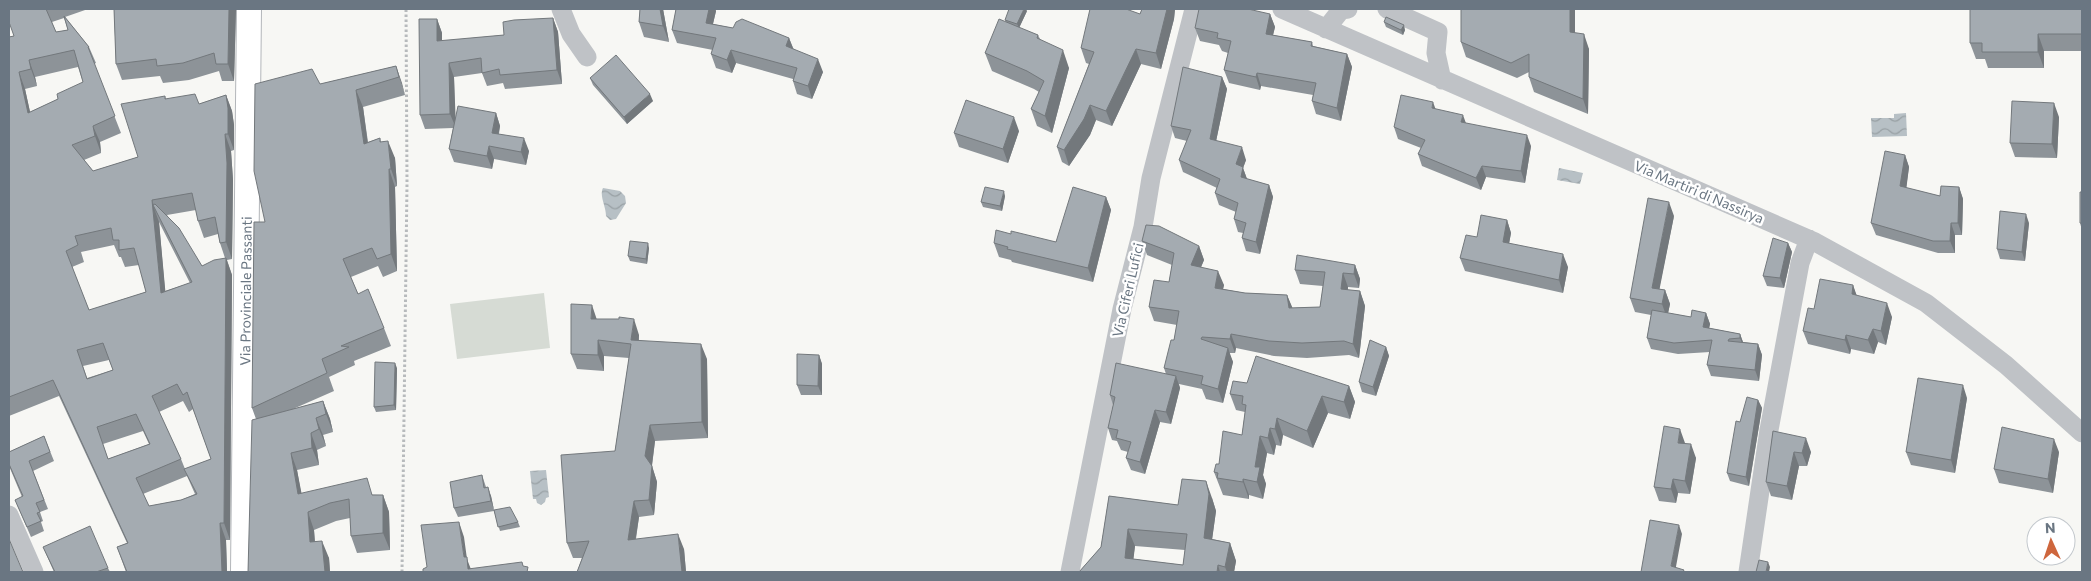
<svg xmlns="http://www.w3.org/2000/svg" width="2091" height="581" font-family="Commissioner,sans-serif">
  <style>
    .pitch { fill: #d6dbd4 }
    .water { fill: url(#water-waves) }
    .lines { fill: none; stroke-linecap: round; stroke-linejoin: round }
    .major-casing { stroke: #b3b6ba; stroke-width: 26 }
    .path { stroke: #b7babc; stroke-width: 3; stroke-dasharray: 2.5 2.5; stroke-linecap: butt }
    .minor { stroke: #bfc2c6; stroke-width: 19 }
    .major { stroke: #fff; stroke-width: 24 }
    .wall { fill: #8d9398; fill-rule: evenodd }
    .shaded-wall { fill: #73787c }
    .building { fill: #a4abb1; stroke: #73787c; fill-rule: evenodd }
    .labels { text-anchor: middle; stroke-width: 5; stroke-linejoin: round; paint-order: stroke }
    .street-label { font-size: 14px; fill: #6a7682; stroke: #fff }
  </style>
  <defs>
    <pattern id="water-waves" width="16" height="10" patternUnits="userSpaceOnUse" patternTransform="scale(1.25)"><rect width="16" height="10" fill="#b7c0c5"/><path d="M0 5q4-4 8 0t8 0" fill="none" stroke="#99a1a5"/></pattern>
  </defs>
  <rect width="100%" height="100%" fill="#f7f7f4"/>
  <path class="pitch" d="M544,293L550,348L457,359L450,304Z"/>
  <path class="water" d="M1906,113L1907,136L1872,137L1871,118H1894V114Z
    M1559,168L1583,173L1580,184L1557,180Z
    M603,188L620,191L625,196L626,203L616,219L610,220L606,216C606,206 599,196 603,188Z
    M546,470L549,497L546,498L545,502L541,505L537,503L536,499H533L530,471Z"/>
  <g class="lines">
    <defs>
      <g id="major">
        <path id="s1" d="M243,572L249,9"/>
      </g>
    </defs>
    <use href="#major" class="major-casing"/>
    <path class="path" d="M402,572L407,183L406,9"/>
    <path class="minor" d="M561,9L571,34L587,57
      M1282,9L1815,242L1926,303L2006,365L2082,433
      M1387,9L1438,32L1436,53L1442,80
      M1326,29L1341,10L1348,9
      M9,515L34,572
      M1070,572L1122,309L1143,227L1151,178L1194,9
      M1748,572L1769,430L1800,263L1809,239"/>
    <use href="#major" class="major"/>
  </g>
  <path class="wall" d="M9,9H88L65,17L89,47L96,63L94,64L121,133L100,142L101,153L84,160L93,171L138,157L165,96L166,99L199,104L226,95L232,111L234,125V150L231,151L233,180L232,259L227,260L232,275L230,540H226L227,572H126L117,547L127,543L59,396L9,416V37L14,36ZM64,18L68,30L56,32L52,22ZM78,67L83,82L58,99L30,112L25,89L37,86L35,77ZM196,210L198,221L204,238L218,234L220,243L225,258L202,266L167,215ZM159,222L190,283L165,291ZM114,245L119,257H121L125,267L139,265L146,292L89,310L72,267L84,262L81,252ZM109,360L113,370L87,378L83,366ZM183,401L189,412L193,409L211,459L185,469L181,459L159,412ZM143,431L149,444L108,459L103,444ZM187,476L195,494L181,500L149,506L143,494Z
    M114,9H236L234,81H222L219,71L189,80L163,83L160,76L122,80L116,64Z
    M640,9H663L669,42L644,37L639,22Z
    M676,9H715L716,11L713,24L733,28L789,38L794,50L823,72L812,99L797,94L793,81V79L736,63L732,73L716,68L711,54L713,50L677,43L672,30Z
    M1142,9H1175L1174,19L1161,69L1141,64L1112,126L1096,120L1090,135L1069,166L1062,162L1057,147L1089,64L1086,63L1081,48L1140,14Z
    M1461,9H1575V33L1589,49L1588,114L1534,92L1529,77V72L1517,78L1466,57L1461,42Z
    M2082,9V51H2044V68H1988L1985,59H1976L1970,43Z
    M1027,11L1019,28L1038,35L1040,39L1069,68L1052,133L1037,126L1031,109L1039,92L1034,89L992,71L985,53L1006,22L1005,20Z
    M1270,14L1275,27L1273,35L1312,42L1313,46L1347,54L1352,67L1341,121L1316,114L1312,101L1313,95L1261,86L1260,90L1229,83L1224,70L1228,53L1222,51L1219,45L1200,41L1195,28Z
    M553,18L558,32L562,84L505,89L503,83L487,86L482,73L454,77L455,117L496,113L500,126L499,134L529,151L526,165L494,159L492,169L454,162L449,149L453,128L425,129L420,115L437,19L442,33V41L504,35Z
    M1384,22L1405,30L1403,35L1386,27Z
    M396,66L405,95L363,107L368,142L380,138L381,142L395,158L397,186L395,187L397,271L383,277L378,266L351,277L358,294L384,328L391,346L354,361L355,365L329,377L334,391L293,409L323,401L330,419L333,432L323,435L326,446L317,450L319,465L297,470L301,493L383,495L389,512L390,550L357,553L351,536L350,518L336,521L314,530L315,542L329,558L330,572H248L256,419L252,408L265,222L320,84Z
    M1222,77L1227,89L1216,141L1246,160L1243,168L1247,179L1269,185L1273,197L1260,254L1246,251L1242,238L1243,233L1238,232L1234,219L1236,212L1219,205L1215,193L1217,188L1183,172L1179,160L1187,141L1175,138L1171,126Z
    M590,78L653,101L627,124L593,85Z
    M1436,109L1466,123L1531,146L1525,183L1486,177L1481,190L1422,166L1418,154L1421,148L1398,139L1394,127Z
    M2059,117L2057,158L2015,157L2010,143Z
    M1019,131L1008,163L959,147L954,133Z
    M1905,155L1909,167L1906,188L1940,196L1959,187L1963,199L1962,235H1955V253H1938L1876,235L1871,223Z
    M2082,192V230L2080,223Z
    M1005,196L1002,211L983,207L981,202Z
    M1106,197L1111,210L1093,282L1012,262L1011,260L999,257L994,243L1011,234L1056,242Z
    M1674,216L1659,289L1665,290L1670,304L1668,313L1691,317L1706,313L1710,324L1709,328L1740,334L1743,342L1758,344L1762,355L1759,381L1711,376L1707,365L1710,352L1678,354L1651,349L1647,338L1651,315L1635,312L1630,298Z
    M1507,220L1511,233L1509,243L1568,267L1563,293L1465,271L1460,258L1477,237Z
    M2029,223L2025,261L2000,259L1997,249Z
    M1142,241L1199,246L1204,260L1201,267L1224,285L1223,289L1245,293L1287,295L1292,308L1320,307L1323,286L1300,284L1295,270L1355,265L1360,279L1359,288L1348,287V290L1360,291L1365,306L1359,358L1349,355L1307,358L1274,356L1236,348L1235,353H1229L1233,362L1223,403L1206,399L1202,389L1179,384L1180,388L1171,424L1160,422L1145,474L1131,470L1126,458L1128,452L1121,450L1117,441L1112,440L1108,428L1113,405L1110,395L1166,374L1164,368L1174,340L1177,325L1154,321L1149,307L1169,282L1172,265L1147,255Z
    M1788,243L1792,252L1784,288L1767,286L1763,276Z
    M649,248L647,264L630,261L628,256Z
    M1853,285L1856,295L1892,317L1886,345L1878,342L1874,354L1851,349L1850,354L1808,344L1803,331L1814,309Z
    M597,319L639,335V340L707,359L708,438L655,441L652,466L657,482L654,515L639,517L636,539L684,549L686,572H577L582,558H573L567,543L615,451L629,358L604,356V371L577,369L571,354Z
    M1386,347L1389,356L1376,396L1362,392L1359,382Z
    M819,355L822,364V395H801L797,385Z
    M397,368L396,410L376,412L374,407Z
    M1247,383L1349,386L1355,402L1350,419L1328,413L1313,448L1283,435L1281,446L1276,445L1274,455L1267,453L1263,475L1266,484L1263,499L1249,495V499L1223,495L1214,472L1219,464L1242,435L1245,412L1236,410L1230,394Z
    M1967,398L1955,473L1911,465L1906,452Z
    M1758,400L1762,408L1749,486L1730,481L1727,473Z
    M1773,431L1811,452L1807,466H1799L1792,500L1771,496L1766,482Z
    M44,436L54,461L33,471L48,509L40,512L43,521L41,522L44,531L31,537L15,500L22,497L9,466V452Z
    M1685,443L1696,458L1690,494L1678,493L1676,503L1659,501L1654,487Z
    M2059,452L2053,493L1999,483L1994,469Z
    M482,475L486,487L491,496L494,510L518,522L520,527L500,531L494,511L458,517L454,508Z
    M1109,496L1178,505L1212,498L1216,511L1212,539L1230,543L1236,561L1234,572H1079L1101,547ZM1135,546L1185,550L1183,565L1133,559Z
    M43,547L108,568L110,572H54Z"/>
  <path class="shaded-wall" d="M229,9H236L234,81L228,64Z
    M660,9H663L669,42L663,26Z
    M709,9H715L716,11L710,36L706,23Z
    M1024,9H1026L1027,11L1019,28L1017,24Z
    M1167,9H1175L1174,19L1161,69L1156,53Z
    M1570,9H1575V47L1570,32Z
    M1270,14L1275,27L1270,47L1266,34Z
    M553,18L558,32L562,84L557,70Z
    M437,19L442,33V55L437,41Z
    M1404,25L1405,30L1403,35L1401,30Z
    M1584,34L1589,49L1588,114L1583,99Z
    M2038,34L2044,51V68L2038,52Z
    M789,38L794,51L786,46Z
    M1136,49L1141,64L1112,126L1106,111Z
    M731,50L736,63L732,73L727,60Z
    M1063,50L1069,68L1052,133L1045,116Z
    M1347,54L1352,67L1341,121L1337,108Z
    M818,59L823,72L812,99L808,86Z
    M29,60L35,77L37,86L31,69Z
    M449,63L454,77L456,128L450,114Z
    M396,66L402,83L405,95L399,77Z
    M19,72L25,89L34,130L28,113Z
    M1257,73L1261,86L1260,90L1256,77Z
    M1222,77L1227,89L1214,151L1210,139Z
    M356,90L363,107L370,161L364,144Z
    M650,94L653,101L627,124L624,117Z
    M226,95L232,111L234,125V150L228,134Z
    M1433,102L1437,113L1432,108Z
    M2054,103L2059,117L2057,158L2052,144Z
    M1090,105L1096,120L1090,135L1069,166L1064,150Z
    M496,113L500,126L496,146L492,133Z
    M1463,115L1467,126L1461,122Z
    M1014,117L1019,131L1008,163L1003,149Z
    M93,126L100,142L101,153L95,136Z
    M225,134L231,151L233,180L232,259L226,242Z
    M1527,135L1531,146L1525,183L1521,171Z
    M524,138L529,151L526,165L521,152Z
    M388,141L395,158L397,186L391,169Z
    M489,146L494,159L492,169L487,156Z
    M1242,147L1246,160L1243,168L1247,179L1246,189L1236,164Z
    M1905,155L1909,167L1905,199L1900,186Z
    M1482,166L1486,177L1481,190L1476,178Z
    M389,169L395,187L397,271L391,254Z
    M1269,185L1273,197L1260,254L1256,242Z
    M1959,187L1963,199L1962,235L1958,223Z
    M1004,191L1005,196L1002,211L1000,206Z
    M1106,197L1111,210L1093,282L1088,268Z
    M152,200L157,214L153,205L159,222L167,309L161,293Z
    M1669,202L1674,216L1657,302L1652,288Z
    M2026,214L2029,223L2025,261L2022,252Z
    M1507,220L1511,233L1507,255L1503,242Z
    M1951,223L1955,235V253L1950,241Z
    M648,243L649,248L647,264L646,259Z
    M1788,243L1792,252L1784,288L1780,278Z
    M1199,246L1204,260L1196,279L1191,265Z
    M1563,254L1568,267L1563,293L1559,280Z
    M226,258L232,275L230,540L224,523Z
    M1355,265L1360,279L1359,288L1354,274Z
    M1218,271L1224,285L1220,302L1215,288Z
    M1343,273L1348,287L1346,303L1341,289Z
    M1853,285L1858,299L1852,294Z
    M1665,290L1670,304L1667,318L1662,304Z
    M1360,291L1365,306L1359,358L1353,344Z
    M1287,295L1293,309L1289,308Z
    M1887,303L1892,317L1886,345L1881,331Z
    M592,305L597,320L591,319Z
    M1706,313L1710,324L1707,338L1703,327Z
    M634,319L639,335L637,355L631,340Z
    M1873,329L1878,342L1874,354L1868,340Z
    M1231,334L1236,348L1235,353L1230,339Z
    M1740,334L1744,345V349L1740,338Z
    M1846,335L1851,349L1850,354L1845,340Z
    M598,340L604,356V371L598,355Z
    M701,344L707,359L708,438L702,422Z
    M1758,344L1762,355L1759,381L1755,370Z
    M1386,347L1389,356L1376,396L1373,387Z
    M1228,348L1233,362L1223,403L1218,389Z
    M819,355L822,364V395L818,386Z
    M395,363L397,368L396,410L394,405Z
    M1176,376L1180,388L1171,424L1166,412Z
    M1963,385L1967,398L1955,473L1951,460Z
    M1349,386L1355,402L1350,419L1344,402Z
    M1322,396L1328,413L1313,448L1307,431Z
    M1758,400L1762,408L1749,486L1746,477Z
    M323,401L330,419L333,432L326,414Z
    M1155,410L1160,422L1145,474L1140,462Z
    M316,418L323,435L326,446L319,429Z
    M1277,418L1283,435L1281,446L1275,429Z
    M650,425L655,441L651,472L645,456Z
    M1270,428L1276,445L1274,455L1268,438Z
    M1680,429L1685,443L1683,457L1678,443Z
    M311,433L317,450L319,465L312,448Z
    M1260,436L1267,453L1263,475L1266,484L1263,499L1257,482L1255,467Z
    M1806,438L1811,452L1807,466L1802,453Z
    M2054,439L2059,452L2053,493L2048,479Z
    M1691,444L1696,458L1690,494L1685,481Z
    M1794,452L1799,466L1792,500L1787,486Z
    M291,453L297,470L305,511L298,494Z
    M652,466L657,482L654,515L649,500Z
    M1243,479L1249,495V499L1243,482Z
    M1673,479L1678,493L1676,503L1671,489Z
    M1206,481L1212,498L1216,511L1210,555L1204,538Z
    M488,487L491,496L494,510L491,501Z
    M383,495L389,512L390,550L383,533Z
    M634,501L639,517L633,555L628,540Z
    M308,512L314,530L316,560L310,542Z
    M459,522L464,537L467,559L472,572H469L464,557Z
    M220,523L226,540L227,572H222Z
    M1679,525L1682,534L1675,572L1671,566Z
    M1128,529L1135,546L1132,572L1125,558Z
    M678,534L684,549L686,572H682Z
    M322,541L329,558L330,572H325Z
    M1230,543L1236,561L1234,572H1227L1225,567Z
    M1768,562L1770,567L1769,572H1766Z
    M1218,565L1220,572H1217Z"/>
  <path class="building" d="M9,9H46L56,32L68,30L64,16L89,47H88L115,116L93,126L95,136L72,145L93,171L138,157L121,104L165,96V99L195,94L199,104L226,95L228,108V134H225L227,163L226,242L220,243L215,217L198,221L192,193L152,200L161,293L192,282L153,205L155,204L179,228L202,266L214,260L226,258L224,523H220L222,572H127L117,547L128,543L53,380L9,397V37L14,36L9,22ZM74,50L83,82L57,94L58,99L28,113L19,72L31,69L29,60ZM111,228L113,240H119V250L134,248L146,292L89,310L66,251L78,245L75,236ZM103,343L113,370L87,379L77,350ZM177,384L183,395L187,392L211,459L184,469L197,494L181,500L149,506L136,478L181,459L152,396ZM136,414L150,444L108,459L97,427Z
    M114,9H229L228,64H216L214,53L183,63L157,66L156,59L116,64Z
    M640,9H660L663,26L639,22Z
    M676,9H709L706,23L733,28L736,22L742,19L789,38L786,46L818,59L808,86L793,81L797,68L731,50L727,60L711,54L716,38L672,30Z
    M1009,9H1024L1017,24L1005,20Z
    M1090,9H1126L1140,14L1142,9H1167L1156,53L1136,49L1106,111L1090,105L1084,119L1064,150L1057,147L1094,52L1081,48Z
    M1199,9H1248L1270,14L1266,34L1312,42L1311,46L1347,54L1337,108L1312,101L1316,83L1257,73L1256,77L1224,70L1231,41L1217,38L1218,33L1195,28Z
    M1461,9H1570V32L1584,34L1583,99L1529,77V54L1511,63L1461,42Z
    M1970,9H2082V34H2038V52H1982V43H1970Z
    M1386,17L1404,25L1401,30L1384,22Z
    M553,18L557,70L500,75L499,69L482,73L481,58L449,63L450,114L420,115L419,19H437V41L504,35L503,22L514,20Z
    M999,19L1038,35L1037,38L1063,50L1045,116L1031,109L1044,81L1027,71L985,53Z
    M616,55L650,94L624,117L590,78Z
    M396,66L399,77L356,90L364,144L380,138V142L388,141L391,169H389L391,254L377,259L372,248L343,259L358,294L368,289L384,328L341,346L349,347L322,359L327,373L252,408L254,222H265L254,171L255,84L312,69L320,84Z
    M1183,67L1222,77L1210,139L1242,147L1236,164L1243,167L1241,177L1269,185L1256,242L1242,238L1246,223L1234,219L1238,203L1215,193L1220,179L1179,160L1191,130L1171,126Z
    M1401,95L1433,102L1432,108L1463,115L1461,122L1527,135L1521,171L1482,166L1476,178L1418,154L1425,140L1394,127Z
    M966,100L1014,117L1003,149L954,133Z
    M2012,101L2054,103L2052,144L2010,143Z
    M458,106L496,113L492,133L524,138L521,152L489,146L487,156L449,149Z
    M1885,151L1905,155L1900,186L1940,196L1941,186L1959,187L1958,223H1951L1950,241H1933L1871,223Z
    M985,187L1004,191L1000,206L981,202Z
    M1073,187L1106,197L1088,268L1007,249L1008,247L994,243L996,230L1011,234V231L1056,242Z
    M2080,192H2082V223H2080Z
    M1648,198L1669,202L1652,288L1665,290L1662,304L1630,298Z
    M2000,211L2026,214L2022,252L1997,249Z
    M1481,215L1507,220L1503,242L1563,254L1559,280L1460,258L1466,235L1477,237Z
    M1146,225L1159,226L1199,246L1191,265L1218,271L1215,288L1245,293L1287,295L1289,308L1320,307L1325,272L1295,270L1297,255L1355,265L1354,274L1343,273L1341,289L1360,291L1353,344L1344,341L1302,343L1269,341L1231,334L1230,339L1202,337L1201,339L1228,348L1218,389L1201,384L1203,376L1164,368L1171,340H1174L1179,311L1149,307L1154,280L1169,282L1174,253L1142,241Z
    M1773,238L1788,243L1780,278L1763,276Z
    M630,241L648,243L646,259L628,256Z
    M1820,279L1853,285L1852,294L1887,303L1881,331L1873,329L1868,340L1846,335L1845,340L1803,331L1808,308L1814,309Z
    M571,304L592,305L591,319H619V317L634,319L631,340L701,344L702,422L650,425L645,456L652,466L649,500L634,501L628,540L678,534L682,572H577L589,541L567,543L561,455L615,451L631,344L598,340V355L571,354Z
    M1652,310L1691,317L1692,310L1706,313L1703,327L1740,334V338L1729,339L1728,341L1758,344L1755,370L1707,365L1712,340L1674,343L1647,338Z
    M1370,340L1386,347L1373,387L1359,382Z
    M797,354L819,355L818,386L797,385Z
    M1256,356L1349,386L1344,402L1322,396L1307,431L1277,418L1275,429L1270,428L1268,438L1260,436L1255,467H1260L1257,482L1243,479V482L1217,478L1218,473L1214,472L1216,464H1219L1223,431L1242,435L1246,405L1242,404L1243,396L1230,394L1233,381L1247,383Z
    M375,362L395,363L394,405L374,407Z
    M1116,363L1176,376L1166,412L1155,410L1140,462L1126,458L1131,442L1116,438L1118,430L1108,428L1115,397L1110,395Z
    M1918,378L1963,385L1951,460L1906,452Z
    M1747,397L1758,400L1746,477L1727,473L1736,421L1740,422Z
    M323,401L326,414L316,418L319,429L311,433L312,448L291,453L298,494L367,478L372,495H383V533L351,536L349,499L330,503L308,512L310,542L322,541L325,572H248L252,420Z
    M1664,426L1680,429L1678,443L1691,444L1685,481L1673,479L1671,489L1654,487Z
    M2002,427L2054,439L2048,479L1994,469Z
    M1773,431L1806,438L1802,453L1794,452L1787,486L1766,482Z
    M44,436L50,452L29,461L44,500L36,503L40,512L37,513L41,521L27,527L15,500L23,496L9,464V452Z
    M482,475L484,488L488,487L491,501L454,508L450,482Z
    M1182,479L1206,481L1209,494L1204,538L1230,543L1225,567L1218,565L1217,572H1079L1101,547L1109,496L1178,505ZM1128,529L1187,534L1183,565L1125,558Z
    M510,507L518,522L498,527L494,510Z
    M1650,520L1679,525L1671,566L1684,570L1683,572H1641Z
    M459,522L464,557H467L468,569L522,562L523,566L528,567L527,572H423V569L427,567L421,525Z
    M90,526L108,568L96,572H55L43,547Z
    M9,539L23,572H9Z
    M1759,560L1768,562L1766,572H1756Z"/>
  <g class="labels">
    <g class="street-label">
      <text transform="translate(1699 192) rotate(23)" y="5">Via Martiri di Nassirya</text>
      <text dy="5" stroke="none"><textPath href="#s1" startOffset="281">Via Provinciale Passanti</textPath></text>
      <text transform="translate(1128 290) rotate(-77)" y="5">Via Ciferi Lufici</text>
    </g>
  </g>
  <rect width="2091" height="581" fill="none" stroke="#6a7682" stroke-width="20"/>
  <g transform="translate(2051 541) rotate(357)"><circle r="24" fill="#ffffff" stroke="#c3c8cd"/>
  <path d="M0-4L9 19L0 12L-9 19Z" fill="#ce663d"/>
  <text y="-8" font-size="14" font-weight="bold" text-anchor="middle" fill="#6a7682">N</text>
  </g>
</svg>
